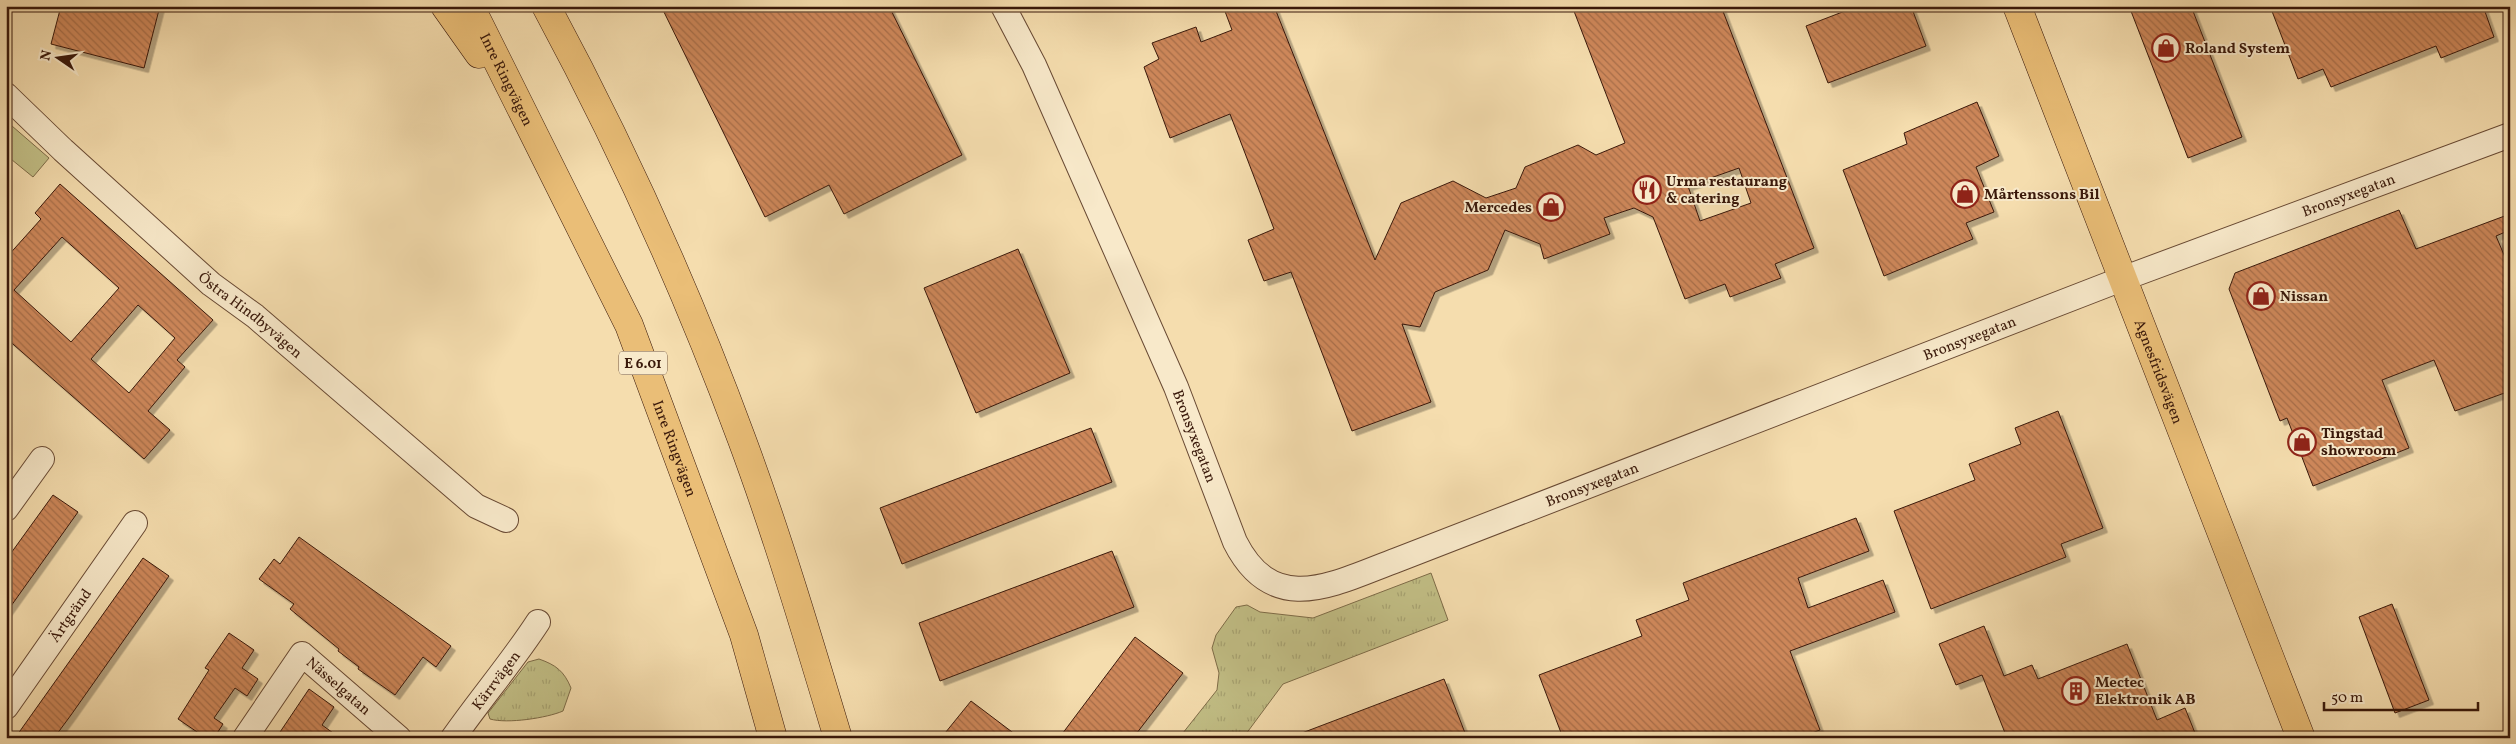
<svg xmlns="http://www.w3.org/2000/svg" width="2516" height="744" font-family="Vollkorn,serif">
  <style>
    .grass { fill: #c2bf86; stroke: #7e6c48 }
    .park { fill: url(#park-tufts); stroke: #7e6c48 }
    .building { fill: url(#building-back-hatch); stroke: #39180a; fill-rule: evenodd; filter: url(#shadow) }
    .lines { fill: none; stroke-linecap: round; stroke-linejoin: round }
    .minor-casing { stroke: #684933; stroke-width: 26 }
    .major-casing { stroke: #39180a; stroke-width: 29 }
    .highway-casing { stroke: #39180a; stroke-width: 29 }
    .minor { stroke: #f8e9ca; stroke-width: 24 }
    .major { stroke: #eabe77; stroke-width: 28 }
    .highway { stroke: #eabe77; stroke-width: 28 }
    .labels { text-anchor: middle; stroke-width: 4; stroke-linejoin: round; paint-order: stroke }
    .shield { fill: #f8e9ca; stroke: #725744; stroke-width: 1 }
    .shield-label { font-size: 14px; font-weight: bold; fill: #39180a }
    .poi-label { font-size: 15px; font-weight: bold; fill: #39180a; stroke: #f8e9ca; text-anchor: start }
    .street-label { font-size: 15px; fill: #39180a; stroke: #f8e9ca }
  </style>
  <defs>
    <pattern id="park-tufts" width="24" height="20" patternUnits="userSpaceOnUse" patternTransform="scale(1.25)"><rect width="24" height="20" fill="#c2bf86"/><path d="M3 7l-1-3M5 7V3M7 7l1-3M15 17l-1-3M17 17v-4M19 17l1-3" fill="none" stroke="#a7a372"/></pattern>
    <pattern id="building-back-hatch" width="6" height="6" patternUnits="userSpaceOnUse" patternTransform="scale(1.25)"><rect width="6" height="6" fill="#cd875a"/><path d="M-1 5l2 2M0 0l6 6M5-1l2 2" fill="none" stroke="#a76d49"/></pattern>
    <filter id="shadow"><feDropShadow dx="4.5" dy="4.5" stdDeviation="0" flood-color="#0004"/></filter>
  </defs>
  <rect width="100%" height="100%" fill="#f5ddae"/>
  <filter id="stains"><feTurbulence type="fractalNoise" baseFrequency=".004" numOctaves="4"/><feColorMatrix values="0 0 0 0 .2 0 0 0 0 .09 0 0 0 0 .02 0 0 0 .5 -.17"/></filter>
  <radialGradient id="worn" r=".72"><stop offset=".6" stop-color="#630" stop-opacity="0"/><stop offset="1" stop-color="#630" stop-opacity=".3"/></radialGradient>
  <path class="grass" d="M12,126L49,158L33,177L6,155V133Z"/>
  <path class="park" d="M1431,573L1448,620L1283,684L1243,738H1179L1217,690L1219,673L1212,648L1216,635L1236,607L1247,605L1260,612L1313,618Z
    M539,659C556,665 564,671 571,688L563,711C547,718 507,724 490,719L488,713L528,662Z"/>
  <path class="building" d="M61,6H160L144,68L51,44Z
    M661,6H889L962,155L844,214L829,185L765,217Z
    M1223,6H1274L1375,260L1401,203L1453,181L1486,198L1516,188L1525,167L1578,145L1596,155L1625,143L1572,6H1721L1814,248L1775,264L1781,278L1730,297L1725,284L1685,299L1653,217L1634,208L1604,218L1610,234L1544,259L1540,244L1505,230L1488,270L1435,292L1420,327L1402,324L1431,402L1352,431L1291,272L1264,281L1248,240L1274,229L1230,114L1170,138L1144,67L1159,59L1152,43L1196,27L1201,42L1232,30ZM1739,168L1751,203L1700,221L1688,186Z
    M1858,6H1911L1926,46L1828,83L1806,26Z
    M2129,6H2191L2242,137L2188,158Z
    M2270,6H2483L2494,37L2441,58L2436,46L2331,87L2323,69L2298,79Z
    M1977,102L1999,156L1976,167L1994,212L1966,223L1973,239L1884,276L1843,170L1907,144L1904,133Z
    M60,184L213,320L177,360L185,367L148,411L170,430L144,459L6,338V258L41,219L35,213ZM62,237L119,288L71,342L14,290ZM138,305L175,338L129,393L91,359Z
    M2399,210L2416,249L2510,214V230L2496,236L2510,269V391L2455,411L2434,360L2382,380L2409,448L2313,486L2287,418L2280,421L2229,289L2235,273Z
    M1018,249L1070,373L976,413L924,288Z
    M2058,411L2103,528L2061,544L2066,557L1931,609L1894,511L1975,480L1969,464L2021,444L2015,428Z
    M1091,428L1112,482L902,564L880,508Z
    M53,495L78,512L6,613V560Z
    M1856,518L1869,551L1798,578L1808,608L1883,580L1895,612L1790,651L1820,730L1798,738H1563L1539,675L1642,636L1636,620L1689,600L1683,583Z
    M299,537L451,646L436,667L423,657L395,695L358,669L359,667L338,651L339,649L290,609L294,604L259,579L274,559L280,564Z
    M1112,551L1134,607L940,681L919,623Z
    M143,558L169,576L71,715L54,738H15Z
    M2392,604L2429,700L2395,713L2359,617Z
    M1984,626L2004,676L2032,665L2038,679L2127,644L2157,720L2185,708L2197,738H2007L1982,675L1956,685L1939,644Z
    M229,633L254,650L242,668L258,679L247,696L235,688L214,718L223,724L214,738H206L178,719L209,670L205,668Z
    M1135,637L1183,673L1133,738H1059Z
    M1444,679L1467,738H1294V736Z
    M309,689L334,707L322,725L340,738H276Z
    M971,701L1020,738H941Z"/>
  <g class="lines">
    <defs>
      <g id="minor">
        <path id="s1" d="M1003,6L1034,65L1176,387L1235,542C1274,619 1335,583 1397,560L2122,279L2510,135"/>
        <path id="s2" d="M6,95L63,150L211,284L255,316L476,506L506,520"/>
        <path d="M6,509L42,459"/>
        <path id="s3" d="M6,707L135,523"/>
        <path id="s4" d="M245,738L302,654L399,738"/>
        <path id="s5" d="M453,738C481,698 512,662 538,622"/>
      </g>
      <g id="major">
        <path id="s6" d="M2017,6L2301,738"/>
      </g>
      <g id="highway">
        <path d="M445,6L479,54"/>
        <path id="s7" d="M470,6L629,325L744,635L773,738"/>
        <path d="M546,6C621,145 687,291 742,440C778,537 808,638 838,738"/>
      </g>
    </defs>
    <use href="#minor" class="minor-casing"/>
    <use href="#major" class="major-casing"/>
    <use href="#highway" class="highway-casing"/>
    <use href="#minor" class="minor"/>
    <use href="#major" class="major"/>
    <use href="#highway" class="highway"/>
  </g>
  <defs>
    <symbol id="shop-ring" viewBox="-11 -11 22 22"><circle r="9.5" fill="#f8e9ca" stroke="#8f2418" stroke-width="1.5"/><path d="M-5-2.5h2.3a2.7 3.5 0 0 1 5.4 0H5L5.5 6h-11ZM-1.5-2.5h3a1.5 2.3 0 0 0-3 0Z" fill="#8f2418"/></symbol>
    <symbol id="restaurant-ring" viewBox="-11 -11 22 22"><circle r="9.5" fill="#f8e9ca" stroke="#8f2418" stroke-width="1.5"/><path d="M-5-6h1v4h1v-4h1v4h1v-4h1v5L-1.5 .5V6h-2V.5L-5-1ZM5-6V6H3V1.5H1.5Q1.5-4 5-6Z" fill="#8f2418"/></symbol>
    <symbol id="building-ring" viewBox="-11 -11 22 22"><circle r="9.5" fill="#f8e9ca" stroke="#8f2418" stroke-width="1.5"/><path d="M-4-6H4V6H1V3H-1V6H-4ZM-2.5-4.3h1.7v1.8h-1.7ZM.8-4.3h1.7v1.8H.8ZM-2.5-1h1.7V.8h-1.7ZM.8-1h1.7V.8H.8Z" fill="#8f2418"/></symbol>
  </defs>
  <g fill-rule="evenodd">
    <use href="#shop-ring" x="2150" y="32" width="32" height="32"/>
    <use href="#restaurant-ring" x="1631" y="174" width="32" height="32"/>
    <use href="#shop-ring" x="1949" y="178" width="32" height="32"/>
    <use href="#shop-ring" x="1535" y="191" width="32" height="32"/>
    <use href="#shop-ring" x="2245" y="280" width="32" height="32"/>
    <use href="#shop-ring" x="2286" y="426" width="32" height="32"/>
    <use href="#building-ring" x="2060" y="675" width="32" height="32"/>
  </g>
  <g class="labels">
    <rect class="shield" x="619" y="351.5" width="48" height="23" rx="4"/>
    <g class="shield-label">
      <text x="643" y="368">E 6.01</text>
    </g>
    <g class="poi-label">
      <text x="2185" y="53">Roland System</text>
      <text x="1666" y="186">Urma restaurang<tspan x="1666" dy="17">&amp; catering</tspan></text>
      <text x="1984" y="199">Mårtenssons Bil</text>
      <text x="1532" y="212" text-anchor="end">Mercedes</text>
      <text x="2280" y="301">Nissan</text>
      <text x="2321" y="438">Tingstad<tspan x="2321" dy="17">showroom</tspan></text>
      <text x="2095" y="687">Mectec<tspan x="2095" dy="17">Elektronik AB</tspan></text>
    </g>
    <g class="street-label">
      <text dy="5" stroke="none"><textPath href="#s7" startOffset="82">Inre Ringvägen</textPath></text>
      <text dy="5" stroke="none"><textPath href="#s1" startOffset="1790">Bronsyxegatan</textPath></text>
      <text dy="5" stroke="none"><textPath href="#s2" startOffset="329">Östra Hindbyvägen</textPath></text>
      <text dy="5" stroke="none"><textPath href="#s1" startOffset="1385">Bronsyxegatan</textPath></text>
      <text dy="5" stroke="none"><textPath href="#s6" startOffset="392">Agnesfridsvägen</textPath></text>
      <text dy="5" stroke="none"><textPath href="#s1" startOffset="471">Bronsyxegatan</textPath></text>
      <text dy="5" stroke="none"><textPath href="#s7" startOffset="488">Inre Ringvägen</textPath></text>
      <text dy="5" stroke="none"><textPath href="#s1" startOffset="980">Bronsyxegatan</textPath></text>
      <text dy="5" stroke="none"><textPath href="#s3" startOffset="112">Ärtgränd</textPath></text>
      <text dy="5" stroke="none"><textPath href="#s5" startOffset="72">Kärrvägen</textPath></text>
      <text dy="5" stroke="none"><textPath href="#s4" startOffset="150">Nässelgatan</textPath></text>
    </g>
  </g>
  <rect width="2516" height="744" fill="none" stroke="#f5ddae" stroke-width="25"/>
  <rect x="8" y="8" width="2501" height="729" fill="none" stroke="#39180a" stroke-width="2.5"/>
  <rect x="12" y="12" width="2491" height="719" fill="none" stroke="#39180a"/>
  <g transform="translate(58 58) rotate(283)" stroke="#f8e9ca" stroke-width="4" paint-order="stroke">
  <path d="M0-4L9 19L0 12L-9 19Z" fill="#39180a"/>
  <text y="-8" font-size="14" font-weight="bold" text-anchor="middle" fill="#39180a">N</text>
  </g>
  <path d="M2324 702v8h154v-8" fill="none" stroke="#39180a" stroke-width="2.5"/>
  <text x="2331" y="702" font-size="15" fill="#39180a" stroke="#f8e9ca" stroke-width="4" paint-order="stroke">50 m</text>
  <rect width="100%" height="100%" filter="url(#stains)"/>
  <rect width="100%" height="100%" fill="url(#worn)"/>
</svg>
